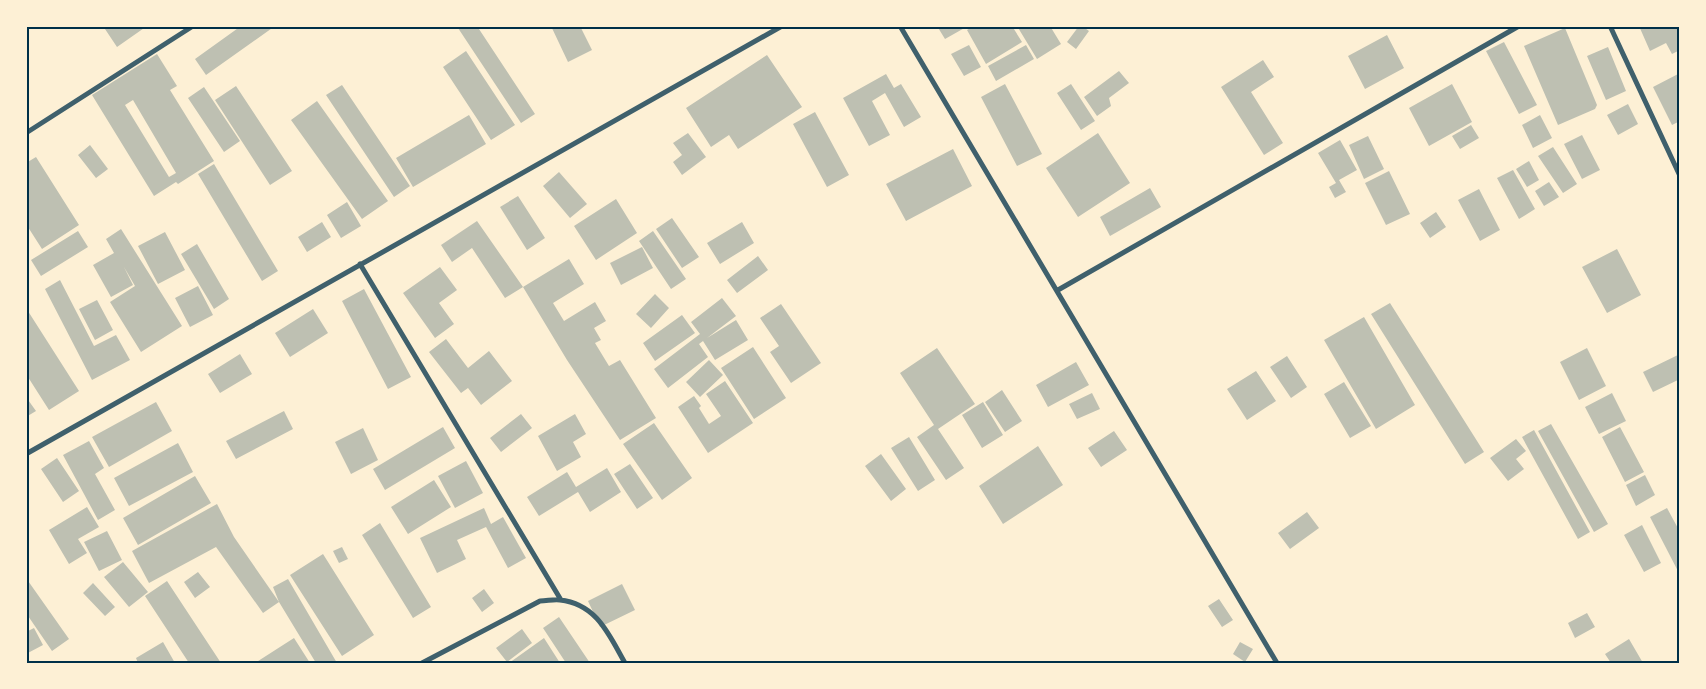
<svg xmlns="http://www.w3.org/2000/svg" width="1706" height="689" font-family="Signika,sans-serif">
  <style>
    .building { fill: #bec0b2; fill-rule: evenodd }
    .lines { fill: none; stroke-linecap: round; stroke-linejoin: round }
    .minor { stroke: #3f606c; stroke-width: 5 }
    .neatline { fill: none; stroke: #003049; stroke-width: 2 }
  </style>
  <rect width="100%" height="100%" fill="#fdf0d5"/>
  <path class="building" d="M103,26H147L117,47Z
    M241,26H275L206,75L195,59Z
    M461,26H477L535,114L521,123L458,28Z
    M551,26H580L592,50L568,62Z
    M937,26H968L945,39Z
    M974,26H1012L1022,42L986,64L967,30Z
    M1017,26H1050L1061,44L1037,59Z
    M1079,26H1082L1089,31L1076,49L1067,42Z
    M1639,26H1680V50L1672,54L1666,43L1650,51Z
    M1565,28L1597,105L1595,109L1558,125L1524,46Z
    M1387,35L1404,68L1365,89L1348,56Z
    M1504,42L1537,105L1519,114L1486,51Z
    M969,45L981,67L964,76L951,54Z
    M1026,45L1034,59L996,81L988,66Z
    M1608,47L1626,91L1606,100L1587,56Z
    M466,51L515,125L491,140L443,67Z
    M157,54L177,86L170,90L214,161L178,184L176,182L154,196L92,95ZM133,100L176,173L169,177L125,105Z
    M767,55L802,107L738,149L729,135L711,147L686,108Z
    M1263,60L1274,77L1251,92L1283,143L1264,155L1221,87Z
    M1119,71L1129,83L1109,98L1111,106L1097,116L1084,97Z
    M1680,73V121L1672,125L1653,87Z
    M886,74L894,88L901,84L921,117L904,127L885,93L872,101L890,135L869,146L843,98Z
    M1005,84L1042,154L1017,166L981,97Z
    M1071,84L1095,121L1081,130L1057,93Z
    M1452,84L1472,122L1429,146L1409,108Z
    M342,85L410,186L394,197L326,95Z
    M236,86L292,171L270,185L215,100Z
    M204,87L240,141L224,152L188,98Z
    M317,101L388,201L362,219L291,120Z
    M1628,104L1638,124L1618,135L1607,115Z
    M815,112L849,175L827,187L793,124Z
    M469,115L486,144L413,187L396,158Z
    M1540,115L1552,138L1533,148L1522,125Z
    M1471,125L1479,138L1460,149L1452,136Z
    M688,133L706,157L682,175L673,162L682,155L673,143Z
    M1098,133L1130,183L1078,217L1046,168Z
    M1582,135L1600,170L1582,179L1564,144Z
    M1368,136L1384,169L1364,179L1349,145Z
    M1340,140L1357,170L1339,180L1346,192L1335,198L1329,187L1336,183L1318,153Z
    M90,145L108,169L96,178L78,155Z
    M1553,147L1577,184L1563,193L1538,156Z
    M953,149L972,186L906,221L886,184Z
    M36,157L79,225L42,249L26,224V163Z
    M1529,161L1539,180L1527,187L1516,169Z
    M214,164L278,271L262,281L198,174Z
    M1513,170L1535,209L1519,219L1497,178Z
    M1389,171L1410,214L1386,225L1365,183Z
    M559,172L587,204L570,218L543,186Z
    M1549,182L1559,197L1544,206L1535,191Z
    M1150,188L1161,207L1110,236L1100,217Z
    M1479,189L1500,230L1480,241L1458,200Z
    M518,196L545,238L527,250L500,207Z
    M616,199L637,233L596,260L574,226Z
    M347,202L361,226L341,238L327,215Z
    M1436,212L1446,227L1430,238L1420,223Z
    M672,218L699,257L682,268L656,229Z
    M477,221L523,287L505,298L472,248L452,262L441,245Z
    M322,222L331,237L307,252L298,237Z
    M742,222L754,243L720,264L707,243Z
    M121,229L182,326L141,352L110,302L135,286L124,267L133,285L111,297L93,265L114,253L106,239Z
    M78,231L88,247L41,276L31,260Z
    M653,231L686,279L671,289L639,241Z
    M165,232L185,270L158,284L138,246Z
    M197,244L229,299L214,309L181,254Z
    M642,247L653,268L621,285L610,263Z
    M1617,249L1641,295L1607,313L1582,267Z
    M758,256L768,270L737,293L727,280Z
    M569,259L584,284L553,303L564,321L595,302L606,321L594,328L601,340L595,343L609,366L620,360L656,418L620,440L567,360L523,287Z
    M440,267L457,290L439,303L454,324L435,338L403,293Z
    M60,280L94,346L116,335L130,360L92,380L45,289Z
    M198,286L213,315L190,327L175,298Z
    M364,289L411,377L388,389L342,301Z
    M655,294L669,308L651,328L636,314Z
    M722,298L736,316L707,338L736,320L748,340L715,360L703,341L699,344L708,357L668,388L654,369L700,334L691,322Z
    M97,300L113,330L95,340L79,309Z
    M1390,303L1484,452L1465,464L1371,314Z
    M781,304L821,363L791,383L770,352L779,346L760,318Z
    M26,308L79,391L49,410L26,374Z
    M313,309L328,333L290,357L275,333Z
    M682,315L695,333L655,361L643,343Z
    M1364,317L1415,405L1376,429L1324,340Z
    M446,339L468,368L489,351L512,381L481,405L468,388L461,393L429,352Z
    M753,347L786,398L754,419L721,368Z
    M937,348L975,404L938,429L964,468L946,480L917,437L934,425L900,373Z
    M1587,348L1606,386L1579,400L1560,362Z
    M240,354L252,374L220,393L208,374Z
    M1680,354V379L1653,392L1643,372Z
    M1287,356L1307,387L1291,398L1270,367Z
    M709,360L723,375L700,397L686,382Z
    M1076,362L1089,385L1048,407L1036,385Z
    M1256,371L1276,401L1247,420L1227,389Z
    M725,381L753,423L708,453L678,407L694,396L701,406L699,408L709,424L721,416L706,394Z
    M1344,382L1371,426L1350,438L1324,394Z
    M1002,390L1022,421L1005,432L985,402Z
    M1092,393L1100,409L1077,419L1069,404Z
    M1612,393L1626,421L1599,434L1585,407Z
    M26,397L36,411L26,417Z
    M156,402L172,431L109,467L92,437Z
    M983,402L1003,435L982,448L962,415Z
    M284,411L293,429L236,459L226,441Z
    M521,414L532,428L501,452L490,438Z
    M575,414L586,434L573,442L581,457L557,471L538,436Z
    M654,423L692,478L662,500L623,444Z
    M1551,424L1608,524L1594,532L1538,431Z
    M443,427L455,448L385,490L373,469Z
    M1620,427L1644,472L1625,482L1602,437Z
    M363,428L378,460L351,474L335,442Z
    M1534,430L1590,532L1578,539L1522,437Z
    M1114,431L1127,450L1101,467L1088,448Z
    M909,437L935,480L918,491L891,448Z
    M1516,439L1526,451L1516,459L1524,469L1508,481L1490,458Z
    M89,441L104,468L95,474L115,510L98,520L63,455Z
    M178,443L193,472L129,506L114,478Z
    M1038,446L1063,485L1003,524L979,486Z
    M881,454L906,489L891,501L865,466Z
    M57,458L79,491L63,502L41,469Z
    M466,461L483,493L455,508L438,476Z
    M630,464L653,498L637,509L614,474Z
    M607,468L621,492L590,512L578,492L539,516L527,497L567,472L576,487Z
    M1645,475L1655,495L1636,506L1626,485Z
    M195,476L211,503L138,545L123,518Z
    M434,480L451,507L408,534L391,507Z
    M217,504L234,537L279,602L263,613L216,547L149,583L132,551Z
    M87,507L99,527L78,539L87,553L69,564L49,530Z
    M484,508L491,524L503,517L526,558L508,568L486,527L457,540L466,559L437,573L420,538Z
    M1667,508L1680,532V575L1650,517Z
    M1307,512L1319,528L1290,549L1278,533Z
    M380,523L431,607L413,618L362,535Z
    M1642,525L1661,563L1644,572L1624,535Z
    M107,531L122,560L99,571L84,542Z
    M342,547L348,559L339,563L333,551Z
    M323,554L374,635L342,656L290,575Z
    M123,562L148,592L129,607L104,577Z
    M198,572L210,587L195,598L184,582Z
    M26,578L69,639L52,651L26,613Z
    M288,579L337,663H316L279,602L273,587Z
    M167,581L221,663H189L145,596Z
    M93,583L115,607L105,616L83,593Z
    M622,584L635,610L600,627L588,601Z
    M484,589L494,603L482,612L472,598Z
    M1219,599L1233,620L1222,627L1208,606Z
    M1587,613L1595,627L1575,638L1568,623Z
    M559,617L590,663H566L543,628Z
    M34,628L43,645L26,654V632Z
    M522,629L532,643L507,662L496,648Z
    M294,638L310,663H255Z
    M544,638L560,663H509Z
    M1629,639L1643,663H1611L1605,654Z
    M163,642L175,663H138L136,658Z
    M1240,642L1253,649L1245,662L1233,654Z"/>
  <g class="lines">
    <path class="minor" d="M900,26L1277,663
      M1610,26L1680,176
      M26,133L193,26
      M360,264L561,600
      M1058,290L1519,26
      M26,454L782,26
      M422,663L540,601C547,601 554,599 560,600C597,604 609,635 625,663"/>
  </g>
  <rect width="1706" height="689" fill="none" stroke="#fdf0d5" stroke-width="55"/>
  <rect x="28" y="28" width="1650" height="634" class="neatline"/>
</svg>
